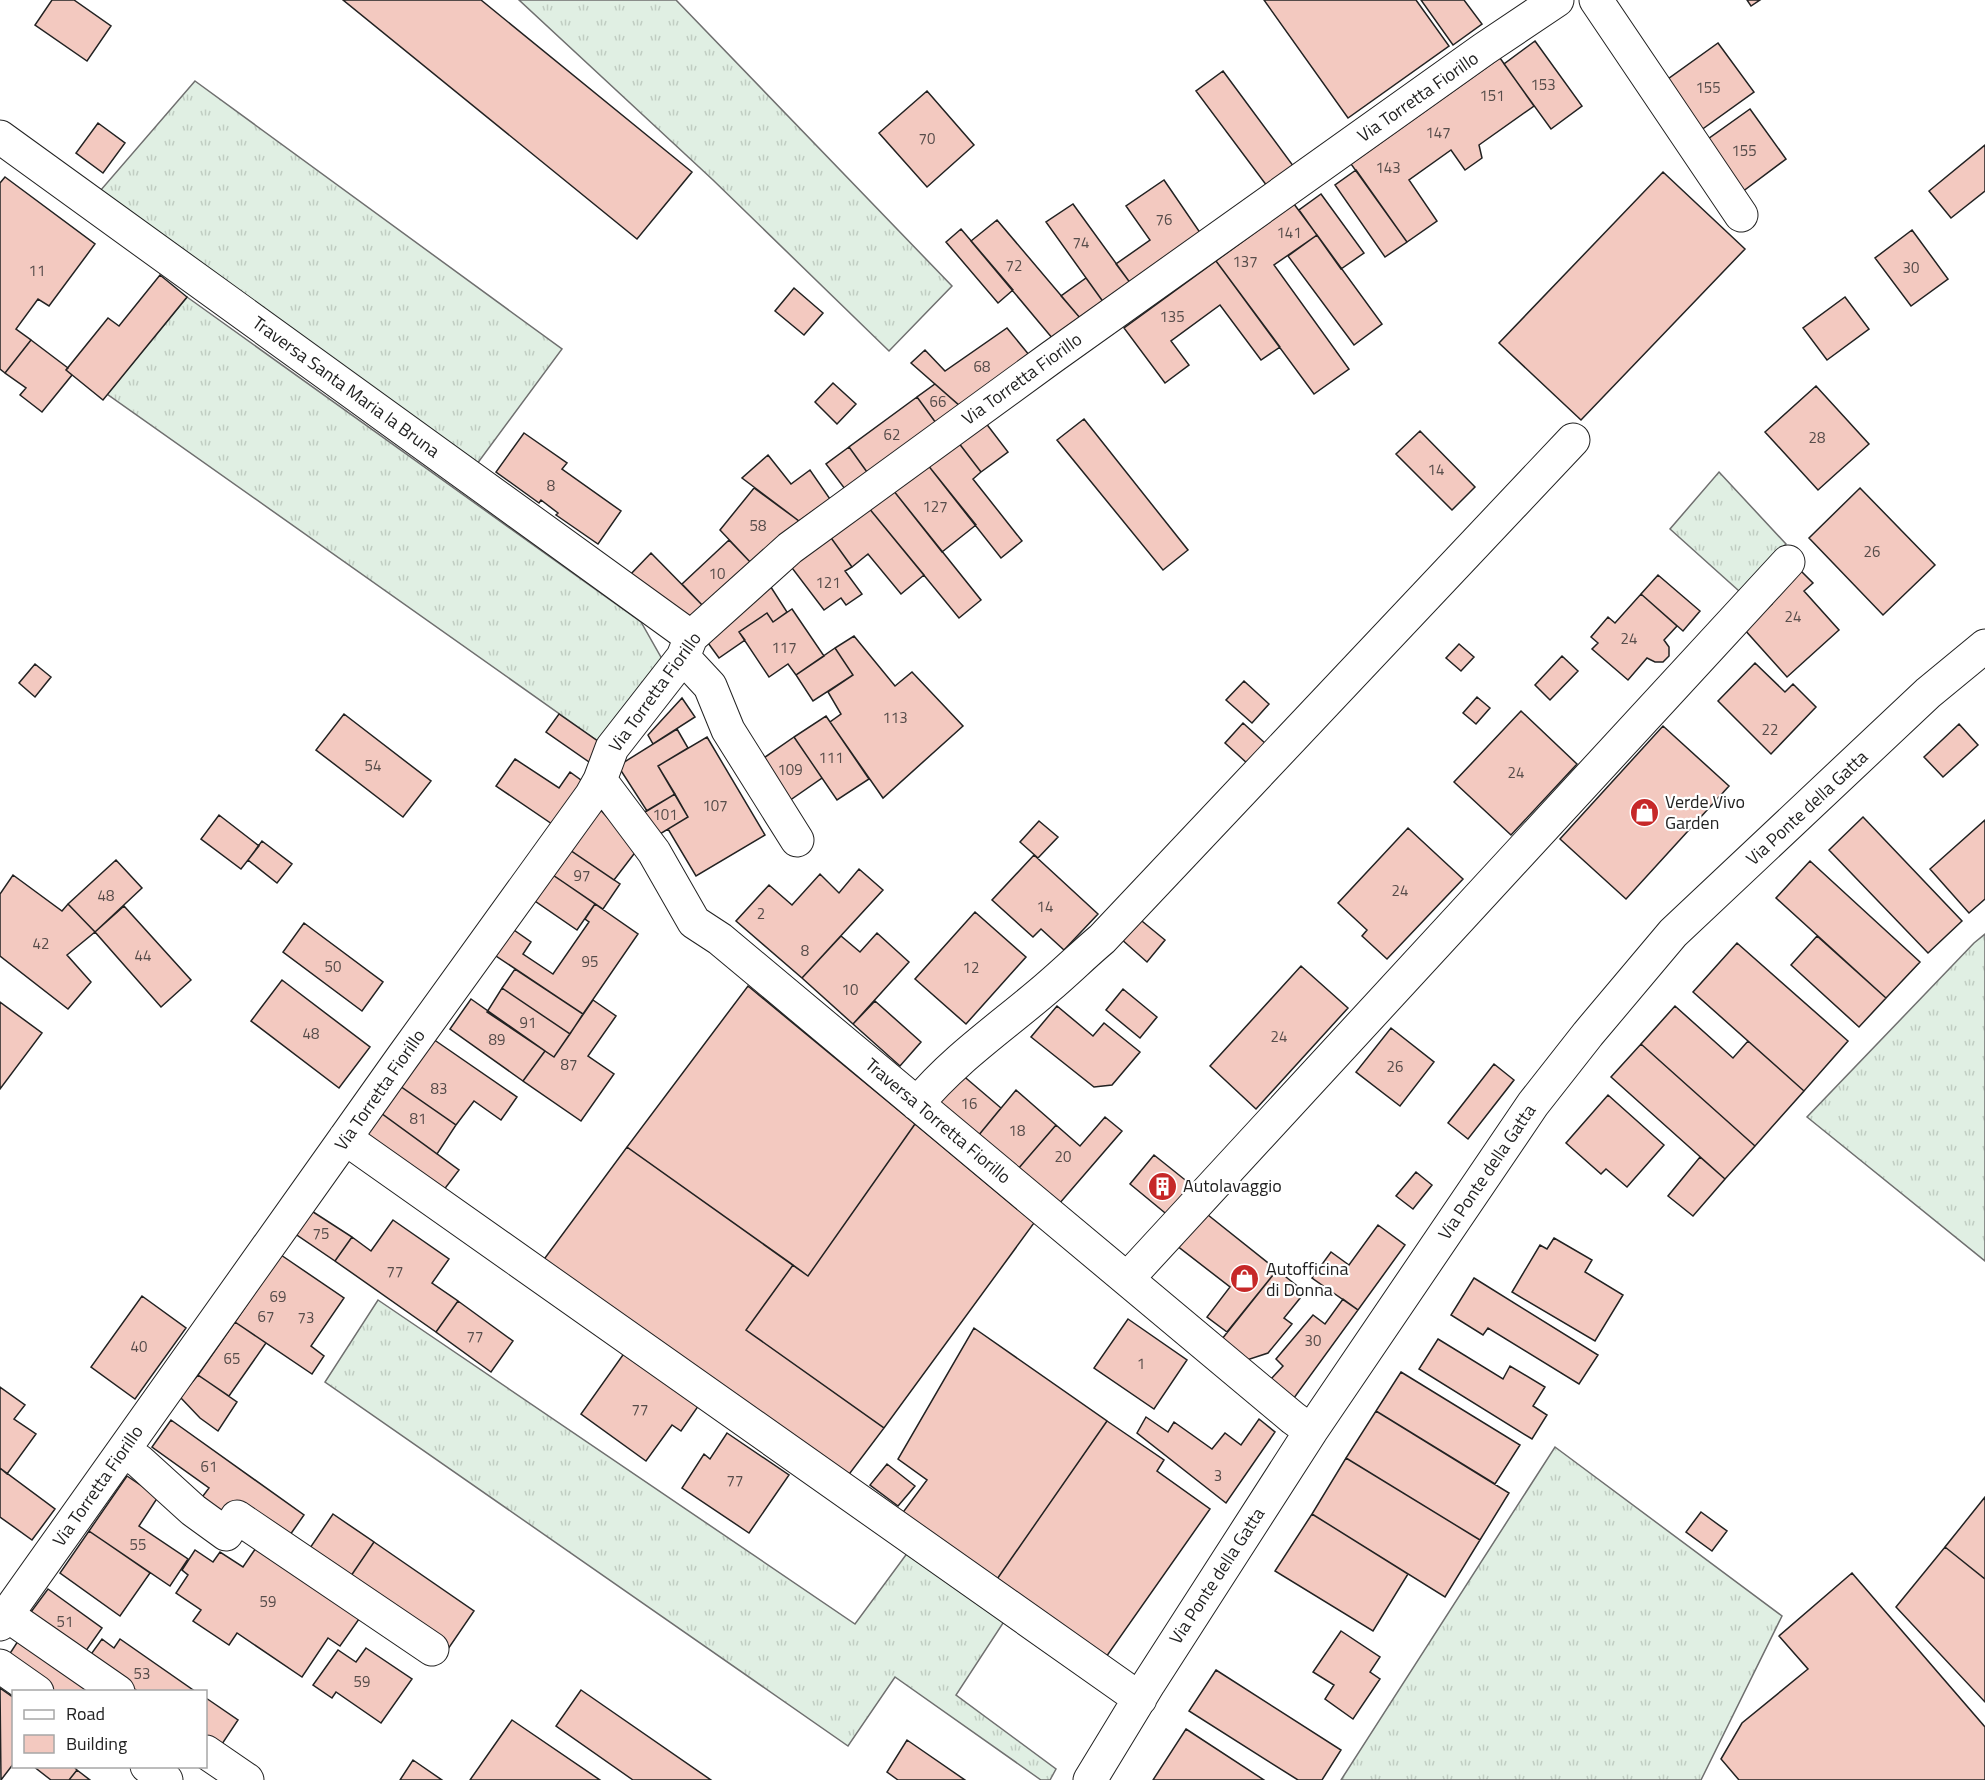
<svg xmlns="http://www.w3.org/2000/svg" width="1985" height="1780" font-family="'Titillium Web',sans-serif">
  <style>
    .grass { fill: url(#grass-tufts); stroke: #6f6f6f; stroke-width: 1.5 }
    .building { fill: #f3c9c0; stroke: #222; stroke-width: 1.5 }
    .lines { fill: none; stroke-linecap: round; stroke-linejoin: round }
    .minor-casing { stroke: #222; stroke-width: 35 }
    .minor { stroke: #fff; stroke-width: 33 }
    .labels { text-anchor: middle; stroke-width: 4.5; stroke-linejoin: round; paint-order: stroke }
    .number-label { font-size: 15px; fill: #564c4a }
    .street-label { font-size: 18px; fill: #222; stroke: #fff }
    .poi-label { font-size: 18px; fill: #222; stroke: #fff; text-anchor: start }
  </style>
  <defs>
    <pattern id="grass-tufts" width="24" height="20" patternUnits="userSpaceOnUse" patternTransform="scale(1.5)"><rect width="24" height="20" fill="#e0efe3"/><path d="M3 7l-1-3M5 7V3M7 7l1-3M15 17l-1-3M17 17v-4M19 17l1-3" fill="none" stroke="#c0cdc2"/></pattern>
  </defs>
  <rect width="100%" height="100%" fill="#fff"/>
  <path class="grass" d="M519,0H676L952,286L889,351L713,180Z
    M195,81L562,349L477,464L100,191Z
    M187,297L641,622L662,659L602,744L107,394Z
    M1719,472L1786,544L1739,591L1670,529Z
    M1985,934V1261L1807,1117L1974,943Z
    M378,1300L855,1624L911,1548L1007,1617L956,1695L1056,1769L1050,1780H1041L895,1677L848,1746L325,1382Z
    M1555,1447L1782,1616L1701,1780H1341Z"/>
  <path class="building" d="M52,0H74L111,26L87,61L35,25Z
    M343,0H481L692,172L637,239Z
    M1264,0H1416L1449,46L1348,118Z
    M1421,0H1464L1482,24L1453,45Z
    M1747,0H1760L1751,6Z
    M1535,41L1582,106L1551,129L1504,64Z
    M1718,43L1754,92L1697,133L1661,84Z
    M1500,58L1534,106L1479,145L1482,158L1465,170L1451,150L1409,180L1437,221L1407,242L1351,164Z
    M1223,71L1294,167L1267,186L1196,91Z
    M927,91L974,145L927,187L879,133Z
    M1750,109L1786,159L1738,195L1701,144Z
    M98,123L125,143L103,173L76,153Z
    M1985,145V191L1951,218L1929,191Z
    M1356,170L1407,242L1385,257L1335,185Z
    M1663,172L1745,249L1581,420L1499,343Z
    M5,177L95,244L49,306L38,299L16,329L31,340L5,373L0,369V183Z
    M1164,180L1201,234L1131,284L1116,264L1150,240L1126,206Z
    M1321,194L1364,253L1341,269L1299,210Z
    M1073,204L1131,284L1104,303L1046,222Z
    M1294,204L1317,235L1274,265L1349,369L1314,394L1216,261Z
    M997,220L1081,319L1053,339L971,241Z
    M961,229L1013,290L998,303L946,242Z
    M1912,230L1948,279L1911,306L1875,258Z
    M1317,235L1382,324L1354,345L1288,256Z
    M1216,261L1280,347L1261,360L1220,305L1171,341L1189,365L1165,383L1124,328Z
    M160,275L187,297L103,400L66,370L108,318L119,326Z
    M1086,278L1104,303L1081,319L1061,296Z
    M794,288L823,313L804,335L775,311Z
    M1845,297L1869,329L1827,360L1803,328Z
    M1007,328L1030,356L960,406L911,363L925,350L945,371Z
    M31,340L68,368L66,370L72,375L42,412L20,395L26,388L5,373Z
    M833,383L856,404L837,424L815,402Z
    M935,384L960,406L936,423L917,397Z
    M1816,386L1869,444L1818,490L1765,432Z
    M917,397L936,423L867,472L849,447Z
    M1084,419L1188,550L1163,570L1057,440Z
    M985,422L1008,452L981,472L958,442Z
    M1420,431L1475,487L1452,510L1396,454Z
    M524,433L567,463L562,469L621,511L598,544L556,515L558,513L541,500L539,503L496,472Z
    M958,442L981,472L973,479L1022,541L1001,558L927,464Z
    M849,447L867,472L845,489L826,464Z
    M768,455L791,484L810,470L830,499L799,521L742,478Z
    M927,464L976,525L942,552L893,490Z
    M754,488L799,521L780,537L752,564L720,530Z
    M1860,488L1935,565L1883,615L1809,538Z
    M893,490L981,600L959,618L868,507Z
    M868,507L924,575L901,594L868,554L852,567L829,535Z
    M829,535L852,567L845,571L862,594L846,605L841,598L824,610L789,564Z
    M729,540L752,564L705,608L682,584Z
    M651,553L705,608L691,622L629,576Z
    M1799,569L1813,583L1804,591L1839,630L1787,677L1744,629L1772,604L1766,598Z
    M1658,575L1700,611L1683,631L1641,594Z
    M767,581L787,612L773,622L767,613L739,632L745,640L719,658L703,636Z
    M1641,594L1677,626L1664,640L1669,647V656L1663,662H1655L1647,658L1628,680L1592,649L1598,643L1591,637L1608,617L1615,623Z
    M792,609L824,656L796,675L788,664L769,677L739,632L767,613L773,622Z
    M854,636L895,686L912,672L963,726L883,798L830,722L841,714L828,692L853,675L835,648Z
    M1459,644L1474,657L1461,671L1446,658Z
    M835,648L853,675L813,701L796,675Z
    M1562,656L1578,671L1550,700L1535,685Z
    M1755,663L1785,692L1793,684L1816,707L1771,754L1718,701Z
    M35,664L51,677L35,697L19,683Z
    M1244,681L1269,704L1252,723L1226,700Z
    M1477,697L1490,708L1476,724L1463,713Z
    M682,698L695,717L653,744L648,735Z
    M1521,711L1577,764L1511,835L1454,782Z
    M344,714L431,781L403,817L316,750Z
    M559,714L602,744L592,764L546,732Z
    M826,716L869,779L837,800L794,737Z
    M1243,723L1266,744L1248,764L1225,743Z
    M1959,724L1978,745L1943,777L1924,757Z
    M1663,726L1729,786L1626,899L1560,839Z
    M677,729L688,748L658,766L675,794L647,811L618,766Z
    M707,737L765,835L696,876L668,829L688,817L658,766Z
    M794,737L822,778L786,803L758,762Z
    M515,759L559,788L570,772L585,783L555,826L496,786Z
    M675,794L688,817L655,837L641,814Z
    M597,806L637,850L614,880L567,848Z
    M219,815L259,846L241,869L201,839Z
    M1863,817L1962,921L1928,953L1829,850Z
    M1985,820V899L1969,913L1930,869Z
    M1039,821L1058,837L1038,858L1020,842Z
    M1408,828L1463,879L1387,959L1362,936L1367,930L1338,903Z
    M262,841L292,864L277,883L248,860Z
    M567,848L620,884L603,909L550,873Z
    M1034,855L1098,914L1064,950L1041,929L1033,937L992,900Z
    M116,860L142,888L95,932L68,904Z
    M1810,861L1920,962L1886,998L1776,898Z
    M859,869L883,890L802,978L736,921L769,885L792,905L820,874L839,893Z
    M550,873L595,904L577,930L532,899Z
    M13,875L62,911L68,904L95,932L67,955L91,982L68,1009L0,956V894Z
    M595,904L638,934L583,1014L493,954L511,928L531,942L523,954L553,974L589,922L585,919Z
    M124,906L191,980L161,1007L95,932Z
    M975,912L1026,957L966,1024L915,979Z
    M1137,917L1165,940L1147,962L1120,938Z
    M304,923L383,982L362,1011L283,952Z
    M877,933L909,962L853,1024L802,978L841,936L860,952Z
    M1817,936L1886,998L1859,1027L1791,965Z
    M1737,943L1848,1041L1804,1091L1693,992Z
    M1301,966L1348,1008L1256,1109L1210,1066Z
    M515,969L583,1014L570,1034L502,988Z
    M282,980L370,1047L339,1088L251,1021Z
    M748,986L915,1124L808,1276L627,1147Z
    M502,988L570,1034L554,1057L487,1012Z
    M1123,989L1157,1017L1140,1038L1106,1010Z
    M471,999L545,1051L523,1081L450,1029Z
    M593,1000L616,1016L588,1056L614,1074L581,1121L523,1081L545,1051L554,1057Z
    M875,1001L921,1042L900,1066L853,1024Z
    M0,1002L42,1033L0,1089Z
    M1057,1006L1093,1036L1104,1023L1140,1052L1112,1085L1094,1087L1031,1037Z
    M1675,1006L1733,1058L1748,1041L1804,1091L1755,1146L1641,1044Z
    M1391,1028L1434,1062L1400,1106L1356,1072Z
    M433,1039L517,1097L501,1120L474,1101L456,1125L400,1086Z
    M1641,1044L1755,1146L1725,1179L1611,1077Z
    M1494,1064L1514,1080L1468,1139L1448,1123Z
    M960,1073L1001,1108L978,1136L936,1101Z
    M400,1086L456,1125L437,1154L381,1113Z
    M1016,1090L1056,1125L1018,1169L978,1136Z
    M1608,1095L1664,1145L1627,1187L1606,1169L1601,1174L1566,1143Z
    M381,1113L459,1170L443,1191L365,1135Z
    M1105,1117L1122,1131L1059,1204L1018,1169L1056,1125L1080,1146Z
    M915,1124L1034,1223L884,1428L746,1330L793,1265L808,1276Z
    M627,1147L793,1265L746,1330L884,1428L847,1477L542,1262Z
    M1154,1155L1194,1187L1170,1217L1130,1184Z
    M1700,1157L1725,1179L1693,1216L1668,1196Z
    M1416,1172L1432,1185L1413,1209L1396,1196Z
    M307,1208L352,1237L335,1261L291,1231Z
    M1203,1211L1277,1270L1227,1332L1207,1317L1230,1287L1176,1245Z
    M393,1220L449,1259L432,1283L458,1301L436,1332L335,1261L352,1237L371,1251Z
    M1378,1225L1405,1245L1358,1310L1312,1278L1331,1252L1349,1265Z
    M1554,1238L1592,1260L1585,1272L1623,1295L1595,1341L1512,1292L1540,1245L1547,1249Z
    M281,1255L344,1298L311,1346L324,1356L312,1374L235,1322Z
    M1277,1270L1305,1292L1284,1318L1292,1324L1268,1353L1247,1360L1222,1339Z
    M1474,1278L1598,1355L1579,1384L1488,1328L1483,1335L1451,1315Z
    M142,1296L186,1328L135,1399L91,1367Z
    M1343,1299L1358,1310L1294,1398L1271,1379L1283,1366L1276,1359L1313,1315L1325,1324Z
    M458,1301L513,1341L491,1372L436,1332Z
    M1128,1319L1187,1360L1154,1409L1094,1368Z
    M235,1322L266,1343L229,1396L198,1375Z
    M974,1328L1107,1421L995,1582L901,1515L927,1480L898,1459Z
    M1438,1339L1503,1379L1510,1366L1545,1387L1533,1406L1547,1415L1532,1439L1419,1369Z
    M625,1352L699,1405L681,1431L672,1425L646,1461L581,1414Z
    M1401,1372L1520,1445L1495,1484L1376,1411Z
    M198,1375L237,1402L218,1431L200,1418L180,1397Z
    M0,1387L25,1405L14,1419L36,1434L7,1474L0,1468Z
    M1376,1411L1509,1493L1480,1540L1346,1458Z
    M1146,1417L1168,1432L1174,1422L1212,1449L1225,1433L1241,1445L1259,1419L1275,1432L1226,1503L1137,1433Z
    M171,1420L304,1515L285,1542L197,1504L209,1488L152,1447Z
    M1107,1421L1164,1460L1157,1471L1210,1509L1104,1660L995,1582Z
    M727,1433L789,1475L749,1533L682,1488L704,1454L710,1459Z
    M1346,1458L1480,1540L1445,1597L1312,1514Z
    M887,1464L915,1486L898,1506L870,1485Z
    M0,1468L55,1509L32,1540L0,1517Z
    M127,1476L158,1497L139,1526L188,1559L170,1586L89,1531Z
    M1985,1497V1579L1945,1547Z
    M1701,1512L1727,1531L1712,1551L1686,1532Z
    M333,1514L374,1542L351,1576L310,1548Z
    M1312,1514L1408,1574L1373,1631L1275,1571Z
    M89,1531L150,1573L120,1616L60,1573Z
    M260,1542L364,1612L340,1646L328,1638L302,1677L237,1633L229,1645L193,1621L201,1610L176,1593L188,1575L182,1570L195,1550L213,1562L220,1552L243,1567Z
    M374,1542L474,1611L446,1652L346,1583Z
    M1945,1547L1985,1579V1702L1896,1607Z
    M1852,1573L1985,1727V1780H1739L1721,1759L1742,1723L1808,1669L1779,1636Z
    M48,1589L102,1628L83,1655L28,1616Z
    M1341,1631L1380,1657L1370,1672L1380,1679L1353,1719L1325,1699L1334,1685L1313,1672Z
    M20,1638L88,1684L83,1692H51L5,1661Z
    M102,1639L114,1648L120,1639L196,1692H139L89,1657Z
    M366,1648L412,1679L381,1723L336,1692L332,1698L313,1685L338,1650L356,1662Z
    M1216,1670L1341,1750L1322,1780H1298L1189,1711Z
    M0,1688L14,1698V1763L1,1780Z
    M581,1690L711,1780H633L556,1726Z
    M206,1698L238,1720L220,1747L206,1738Z
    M512,1720L600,1780H470Z
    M1186,1729L1264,1780H1153Z
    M907,1740L965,1780H898L887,1772Z
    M413,1760L442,1780H400Z
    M33,1766H73L77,1770L69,1780H51Z
    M77,1770L90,1780H69Z"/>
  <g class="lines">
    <defs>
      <path id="minor" d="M1596,0L1741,215
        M0,137L691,637
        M683,657L710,686L728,730L797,840
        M600,780L654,852L694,922L720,939L1293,1418L1311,1431
        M917,1104C954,1059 1003,1026 1047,988C1066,972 1083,955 1102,939L1573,440
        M345,1138L1140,1699
        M1127,1279L1788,562
        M124,1451L139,1461L193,1510L226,1534L237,1517L432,1649
        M7,1615L118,1692
        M0,1624L402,1058L591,796L600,780L612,748L683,657L691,637L790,548L1052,357L1484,49L1557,0
        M0,1666L37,1692
        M206,1752L247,1780
        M147,1766L166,1780
        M1090,1780L1149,1683L1311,1431L1533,1104L1588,1034L1673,933L1928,693L1985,646"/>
    </defs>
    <use href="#minor" class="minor-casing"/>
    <use href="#minor" class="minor"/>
  </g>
  <defs>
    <symbol id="shop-disc" viewBox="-11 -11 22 22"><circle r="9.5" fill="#c62828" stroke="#fff"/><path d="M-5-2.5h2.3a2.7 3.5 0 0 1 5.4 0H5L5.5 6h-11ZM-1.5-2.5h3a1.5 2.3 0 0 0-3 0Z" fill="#fff"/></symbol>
    <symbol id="building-disc" viewBox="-11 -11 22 22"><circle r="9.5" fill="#c62828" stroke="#fff"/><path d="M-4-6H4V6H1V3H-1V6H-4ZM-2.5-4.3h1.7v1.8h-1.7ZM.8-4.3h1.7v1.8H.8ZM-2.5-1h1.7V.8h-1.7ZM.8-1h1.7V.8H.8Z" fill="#fff"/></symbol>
  </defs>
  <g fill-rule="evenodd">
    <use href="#shop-disc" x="1628" y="796" width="33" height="33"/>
    <use href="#building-disc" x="1146" y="1170" width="33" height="33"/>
    <use href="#shop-disc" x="1228" y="1262" width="33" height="33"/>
  </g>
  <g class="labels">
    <g class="number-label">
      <text x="1543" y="90">153</text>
      <text x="1708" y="93">155</text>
      <text x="1492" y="101">151</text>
      <text x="1438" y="138">147</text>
      <text x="927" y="144">70</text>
      <text x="1744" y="156">155</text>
      <text x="1388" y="173">143</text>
      <text x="1164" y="225">76</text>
      <text x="1289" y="238">141</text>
      <text x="1081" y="248">74</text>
      <text x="1245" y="267">137</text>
      <text x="1014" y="271">72</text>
      <text x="1911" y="273">30</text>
      <text x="37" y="276">11</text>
      <text x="1172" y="322">135</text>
      <text x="982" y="372">68</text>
      <text x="938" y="407">66</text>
      <text x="892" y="440">62</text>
      <text x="1817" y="443">28</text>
      <text x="1436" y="475">14</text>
      <text x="551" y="491">8</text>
      <text x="935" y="512">127</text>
      <text x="758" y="531">58</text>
      <text x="1872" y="557">26</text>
      <text x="717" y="579">10</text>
      <text x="828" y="588">121</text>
      <text x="1793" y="622">24</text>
      <text x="1629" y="644">24</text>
      <text x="784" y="653">117</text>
      <text x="895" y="723">113</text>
      <text x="1770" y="735">22</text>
      <text x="831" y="763">111</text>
      <text x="373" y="771">54</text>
      <text x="790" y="775">109</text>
      <text x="1516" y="778">24</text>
      <text x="715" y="811">107</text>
      <text x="665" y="820">101</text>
      <text x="582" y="881">97</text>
      <text x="1400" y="896">24</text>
      <text x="106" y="901">48</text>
      <text x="1045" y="912">14</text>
      <text x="761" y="919">2</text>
      <text x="41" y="949">42</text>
      <text x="805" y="956">8</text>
      <text x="143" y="961">44</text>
      <text x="590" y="967">95</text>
      <text x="333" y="972">50</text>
      <text x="971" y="973">12</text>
      <text x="850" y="995">10</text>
      <text x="528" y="1028">91</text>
      <text x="311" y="1039">48</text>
      <text x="1279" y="1042">24</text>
      <text x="497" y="1045">89</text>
      <text x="569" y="1070">87</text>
      <text x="1395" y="1072">26</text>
      <text x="439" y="1094">83</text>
      <text x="969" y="1109">16</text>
      <text x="418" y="1124">81</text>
      <text x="1017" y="1136">18</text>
      <text x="1063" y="1162">20</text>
      <text x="321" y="1239">75</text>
      <text x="395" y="1277">77</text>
      <text x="278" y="1302">69</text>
      <text x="266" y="1322">67</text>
      <text x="306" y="1323">73</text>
      <text x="475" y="1342">77</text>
      <text x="1313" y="1346">30</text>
      <text x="139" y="1352">40</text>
      <text x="232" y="1364">65</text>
      <text x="1141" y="1369">1</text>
      <text x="640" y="1415">77</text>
      <text x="209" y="1472">61</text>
      <text x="1218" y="1481">3</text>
      <text x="735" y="1486">77</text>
      <text x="138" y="1550">55</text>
      <text x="268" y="1607">59</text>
      <text x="65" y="1627">51</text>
      <text x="142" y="1679">53</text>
      <text x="362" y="1687">59</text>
    </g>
    <g class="street-label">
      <text transform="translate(1418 97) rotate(-35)" y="6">Via Torretta Fiorillo</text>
      <text transform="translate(1022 379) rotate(-36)" y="6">Via Torretta Fiorillo</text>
      <text transform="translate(346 387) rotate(36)" y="6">Traversa Santa Maria la Bruna</text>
      <text transform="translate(655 692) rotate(-54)" y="6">Via Torretta Fiorillo</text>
      <text transform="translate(1807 808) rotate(-43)" y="6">Via Ponte della Gatta</text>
      <text transform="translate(380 1090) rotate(-55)" y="6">Via Torretta Fiorillo</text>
      <text transform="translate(938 1121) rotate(40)" y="6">Traversa Torretta Fiorillo</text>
      <text transform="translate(1487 1172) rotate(-56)" y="6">Via Ponte della Gatta</text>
      <text transform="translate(98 1486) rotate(-55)" y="6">Via Torretta Fiorillo</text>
      <text transform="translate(1217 1576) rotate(-57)" y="6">Via Ponte della Gatta</text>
    </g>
    <g class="poi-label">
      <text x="1665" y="808">Verde Vivo<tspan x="1665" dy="21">Garden</tspan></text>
      <text x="1183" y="1192">Autolavaggio</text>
      <text x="1266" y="1275">Autofficina<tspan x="1266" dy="21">di Donna</tspan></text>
    </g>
  </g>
  <rect x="12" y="1690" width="195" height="78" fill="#ffffff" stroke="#a7a7a7" stroke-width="1.5"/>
  <rect x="24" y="1710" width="30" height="9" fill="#ffffff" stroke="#a7a7a7" stroke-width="1.5"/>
  <text x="66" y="1720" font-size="18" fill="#222222">Road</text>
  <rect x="24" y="1735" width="30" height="18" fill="#f3c9c0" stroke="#a7a7a7" stroke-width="1.5"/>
  <text x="66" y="1750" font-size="18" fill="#222222">Building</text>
</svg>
